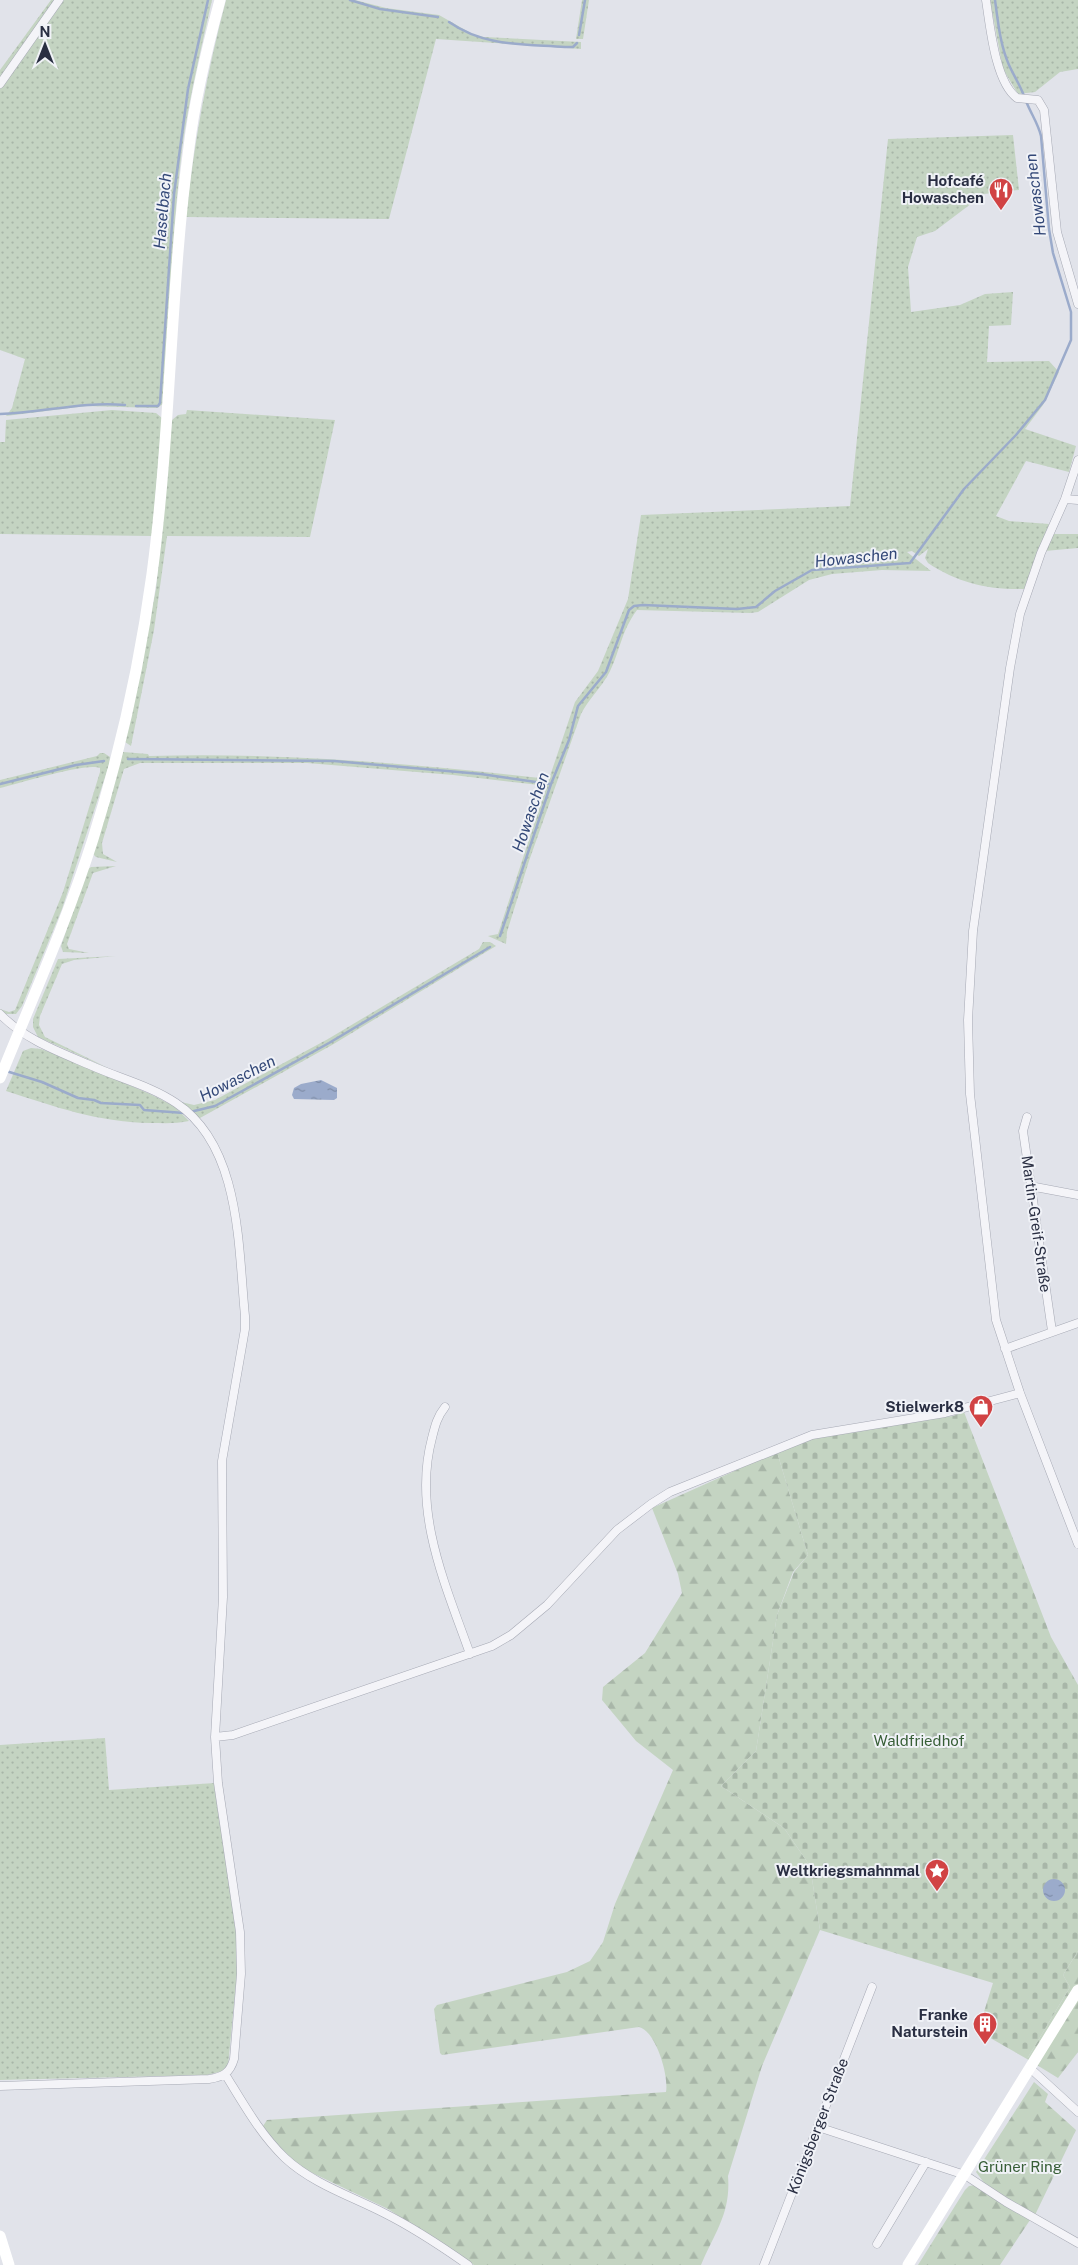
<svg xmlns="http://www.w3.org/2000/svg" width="1078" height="2265" font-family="'Public Sans',sans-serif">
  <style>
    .grass { fill: url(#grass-dots) }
    .forest { fill: url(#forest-firs) }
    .cemetery { fill: url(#cemetery-stones) }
    .water { fill: url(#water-ripples) }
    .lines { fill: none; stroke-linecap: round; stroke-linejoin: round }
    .stream { stroke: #9babcb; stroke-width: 2.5 }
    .street-casing { stroke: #a6a9b4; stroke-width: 9 }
    .street { stroke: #f4f4f8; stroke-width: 8 }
    .secondary { stroke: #fff; stroke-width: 11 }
    .labels { text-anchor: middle; stroke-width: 4; stroke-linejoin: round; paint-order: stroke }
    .poi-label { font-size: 15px; font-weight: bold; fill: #292e42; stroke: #f0f2f7; text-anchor: end }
    .street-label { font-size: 15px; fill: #292e42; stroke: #f0f2f7 }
    .park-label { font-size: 15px; fill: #375e36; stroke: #f0f2f7 }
    .water-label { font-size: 16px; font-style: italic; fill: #324777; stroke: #f0f2f7 }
  </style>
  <defs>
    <pattern id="grass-dots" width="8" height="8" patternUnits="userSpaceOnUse" patternTransform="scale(1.25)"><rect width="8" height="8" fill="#c4d4c2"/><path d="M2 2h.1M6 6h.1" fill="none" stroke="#a8b6a8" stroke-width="1.8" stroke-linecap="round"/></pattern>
    <pattern id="forest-firs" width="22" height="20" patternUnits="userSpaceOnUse" patternTransform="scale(1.25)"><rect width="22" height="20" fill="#c4d4c2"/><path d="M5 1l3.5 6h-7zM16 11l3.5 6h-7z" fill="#a8b6a8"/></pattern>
    <pattern id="cemetery-stones" width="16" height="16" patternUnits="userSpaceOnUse" patternTransform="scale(1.25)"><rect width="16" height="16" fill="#c4d4c2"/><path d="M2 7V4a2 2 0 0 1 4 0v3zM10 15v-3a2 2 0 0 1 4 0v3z" fill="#a8b6a8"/></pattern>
    <pattern id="water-ripples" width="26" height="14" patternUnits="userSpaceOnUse" patternTransform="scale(1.25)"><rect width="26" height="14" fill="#9babcb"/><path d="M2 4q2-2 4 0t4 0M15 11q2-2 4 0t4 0" fill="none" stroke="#7e8ca6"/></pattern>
  </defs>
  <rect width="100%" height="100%" fill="#e1e3ea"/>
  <path class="grass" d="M51,0H56L0,77V70Z
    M64,0H212C201,49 189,99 182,149C172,234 169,319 163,404L157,408L86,406L6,416L12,408L25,359L0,350V89Z
    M226,0H355L386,8L439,15L474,35L484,37L581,42V49L436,39L389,219L186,217C194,143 207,72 226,0Z
    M582,0H589L583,39H576Z
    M990,0H1078V69L1060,72L1035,92L1018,94L1003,69Z
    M1013,135L1019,190L984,194L935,231L917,237L908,267L911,312L960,305L985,294L1013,292L1011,325L989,326L987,362L1049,361L1059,372L1043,405L1025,429L1076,446L1069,472L1026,461L996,516L1009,521L1049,524L1025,589C988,590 958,583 928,563L925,558L928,549L919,556L912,551L907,552L931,571L882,570L832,574L809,580L758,612L750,613L637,610C620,633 620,653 608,675C600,689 588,700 581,714L529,861L507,932L506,944L488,936L498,934L546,788L539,785L453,775L307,763H140L124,769L102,843L103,854L117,862L96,857L92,853L123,752L148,754L149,756C284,752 416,764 549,779L575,702L598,671L628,599L641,515L850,506L888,139Z
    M112,410L156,413L162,418L152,536L0,534V442H5L6,420Z
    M187,410L335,420L310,537L167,536L154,630L131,746L125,742L156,589L172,420L178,415L186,414Z
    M1052,534H1078V548L1045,551Z
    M100,753H104L110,757L109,765L62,909L22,1006L16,1014H5L0,1009L9,1012L15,1010L63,892L100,772V768C86,762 18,784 0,788V780L97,756Z
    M116,866L93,873L67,944L69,949L89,953L63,952L61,946L87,870L91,867Z
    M483,942H490L496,946L332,1045L200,1118L196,1117L181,1102L194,1105L215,1100L328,1039L479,949Z
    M116,956L74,960L62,964L40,1016L39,1025L45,1037L110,1069L38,1037L33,1027V1019L58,959Z
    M31,1048L41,1049L71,1060L150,1094L174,1106L189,1121C176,1124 163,1123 150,1123C97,1122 56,1107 6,1091L23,1051Z
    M105,1738L109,1790L215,1783L237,1930V1974L228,2066L223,2071L207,2075L0,2080V1745Z"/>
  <path class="forest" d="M777,1452L808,1555L793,1572L777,1615L756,1751L721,1786L784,1828L810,1866L820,1930L762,2066L728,2176C731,2213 715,2232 701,2265H474L388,2209L304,2169L283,2152L263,2126L267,2120L666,2092C669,2076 656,2031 639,2027L442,2055L440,2053L434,2009L437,2005L567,1972L590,1961L603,1942L615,1904L673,1770L636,1741L602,1700L603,1687L645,1653L682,1593L678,1574L652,1508Z
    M1078,1951V2052L1058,2078L1027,2059L1070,1987L1063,1975Z
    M1034,2082L1048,2094L1045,2102L1076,2130L1035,2215L988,2188L976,2172Z
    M975,2185L1030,2220L1000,2265H918L965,2190L969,2186Z"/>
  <path class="cemetery" d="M964,1412L1051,1637L1078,1685V1951L1063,1975L1070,1987L1027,2059L978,2031L993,1983L820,1930L810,1866L784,1828L721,1786L756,1751L777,1615L794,1572L808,1555L777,1452L828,1433L953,1416Z"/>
  <path class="water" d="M321,1080L337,1088V1098L334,1100L294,1099L292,1095L294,1088L301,1084Z
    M1043 1890a11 11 0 1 1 22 0a11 11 0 1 1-22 0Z"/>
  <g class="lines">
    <path class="stream" d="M350,0L380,9L438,17
      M995,0C998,21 1000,45 1009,65C1014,76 1020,85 1024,96
      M449,22C485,47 523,44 565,47H573L577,43
      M579,35L585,0
      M136,406H158L160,403L174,194L188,89L208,0
      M0,414C42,413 83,401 125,405
      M128,759L334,761L481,774L550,784
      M0,784L76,765L104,761
      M500,936L551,784L569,740L578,706L606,672L629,610L634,606L643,605L737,609L756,607L775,591L812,570L910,563L964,489L1016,435L1045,400L1071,340V312L1053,253L1049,229L1041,136C1038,123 1031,114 1026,101
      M6,1071L42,1082L78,1098L94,1100L101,1103L140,1105L144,1110L184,1113
      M190,1112L215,1106L329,1043L490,947"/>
    <defs>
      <path id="street" d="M986,0C990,25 995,82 1017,98L1038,100L1044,110L1057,232L1078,304
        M0,84L59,0
        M1078,460L1065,499L1041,553L1020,614L1010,668L973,931L968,1020L970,1094L996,1320L1020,1393L1078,1544
        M1065,499L1078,500
        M0,1014C25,1040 60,1052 92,1066C119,1078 151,1086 176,1103C241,1146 238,1246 245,1316V1329L222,1461L223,1597L215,1737L218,1783L240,1932L241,1974L234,2059C230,2073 223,2077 209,2079L0,2086
        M1027,1117L1023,1131L1052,1331
        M1030,1186L1078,1195
        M1005,1349L1078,1323
        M445,1407C437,1417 435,1426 432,1438C412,1512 446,1586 470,1654
        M215,1737L233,1735L492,1646L511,1635L547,1605L617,1530L651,1504L670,1492L812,1435L945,1413L1020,1393
        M1031,2069L1078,2112
        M225,2074C243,2103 260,2134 285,2158C313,2184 351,2196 384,2213C414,2228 441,2246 468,2265
        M818,2127L965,2175L1006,2202L1078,2243
        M877,2244L926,2162
        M764,2265L872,1987"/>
    </defs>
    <use href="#street" class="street-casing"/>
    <use href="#street" class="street"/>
    <path class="secondary" d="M0,1078C32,999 67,921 93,839C120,753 140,663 152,574C171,432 170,289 189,147C195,97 207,48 220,0
      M0,2236L9,2265
      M908,2265L1078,1990"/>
  </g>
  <defs>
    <symbol id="restaurant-pin" viewBox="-11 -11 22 30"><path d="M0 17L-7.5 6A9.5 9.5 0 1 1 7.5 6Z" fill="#d14344" stroke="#f0f2f7"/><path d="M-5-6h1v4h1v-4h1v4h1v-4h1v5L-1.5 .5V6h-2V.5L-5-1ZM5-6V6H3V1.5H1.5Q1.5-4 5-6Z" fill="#fff"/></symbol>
    <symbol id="shop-pin" viewBox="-11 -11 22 30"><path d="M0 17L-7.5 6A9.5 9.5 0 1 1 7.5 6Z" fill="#d14344" stroke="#f0f2f7"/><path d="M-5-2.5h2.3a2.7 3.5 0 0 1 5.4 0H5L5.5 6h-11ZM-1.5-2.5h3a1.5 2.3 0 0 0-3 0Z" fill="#fff"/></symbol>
    <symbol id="sight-pin" viewBox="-11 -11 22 30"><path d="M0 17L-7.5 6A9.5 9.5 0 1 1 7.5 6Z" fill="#d14344" stroke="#f0f2f7"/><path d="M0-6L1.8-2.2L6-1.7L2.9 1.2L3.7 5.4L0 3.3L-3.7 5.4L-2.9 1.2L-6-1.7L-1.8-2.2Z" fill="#fff"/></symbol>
    <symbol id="building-pin" viewBox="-11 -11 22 30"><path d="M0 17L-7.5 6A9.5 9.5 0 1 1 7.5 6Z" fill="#d14344" stroke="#f0f2f7"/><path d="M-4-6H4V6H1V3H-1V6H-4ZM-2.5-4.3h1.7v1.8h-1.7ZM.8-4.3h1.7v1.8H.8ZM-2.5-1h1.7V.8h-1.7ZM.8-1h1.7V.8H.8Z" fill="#fff"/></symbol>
  </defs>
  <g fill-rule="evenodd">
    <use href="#restaurant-pin" x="987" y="176" width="28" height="38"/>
    <use href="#shop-pin" x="967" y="1393" width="28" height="38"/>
    <use href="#sight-pin" x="923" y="1857" width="28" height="38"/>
    <use href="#building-pin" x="971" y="2010" width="28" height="38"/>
  </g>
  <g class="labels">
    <g class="poi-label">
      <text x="984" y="186">Hofcafé<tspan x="984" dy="17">Howaschen</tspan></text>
      <text x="964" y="1412">Stielwerk8</text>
      <text x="920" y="1876">Weltkriegsmahnmal</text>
      <text x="968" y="2020">Franke<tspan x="968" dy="17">Naturstein</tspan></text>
    </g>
    <g class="street-label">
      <text transform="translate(1036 1224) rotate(82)" y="5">Martin-Greif-Straße</text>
      <text transform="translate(818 2126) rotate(-69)" y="5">Königsberger Straße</text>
    </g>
    <g class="park-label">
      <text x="919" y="1746">Waldfriedhof</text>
      <text x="1020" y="2172">Grüner Ring</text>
    </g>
    <g class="water-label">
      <text transform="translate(1035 195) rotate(-97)" y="6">Howaschen</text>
      <text transform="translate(162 211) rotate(-85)" y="6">Haselbach</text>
      <text transform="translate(856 557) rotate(-6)" y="6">Howaschen</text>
      <text transform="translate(530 812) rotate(-71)" y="6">Howaschen</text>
      <text transform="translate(237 1078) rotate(-27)" y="6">Howaschen</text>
    </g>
  </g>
  <g transform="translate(45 45)" stroke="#f0f2f7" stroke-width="4" paint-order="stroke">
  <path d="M0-4L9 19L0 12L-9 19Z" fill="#292e42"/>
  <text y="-8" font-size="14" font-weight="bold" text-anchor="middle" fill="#292e42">N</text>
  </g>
</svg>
